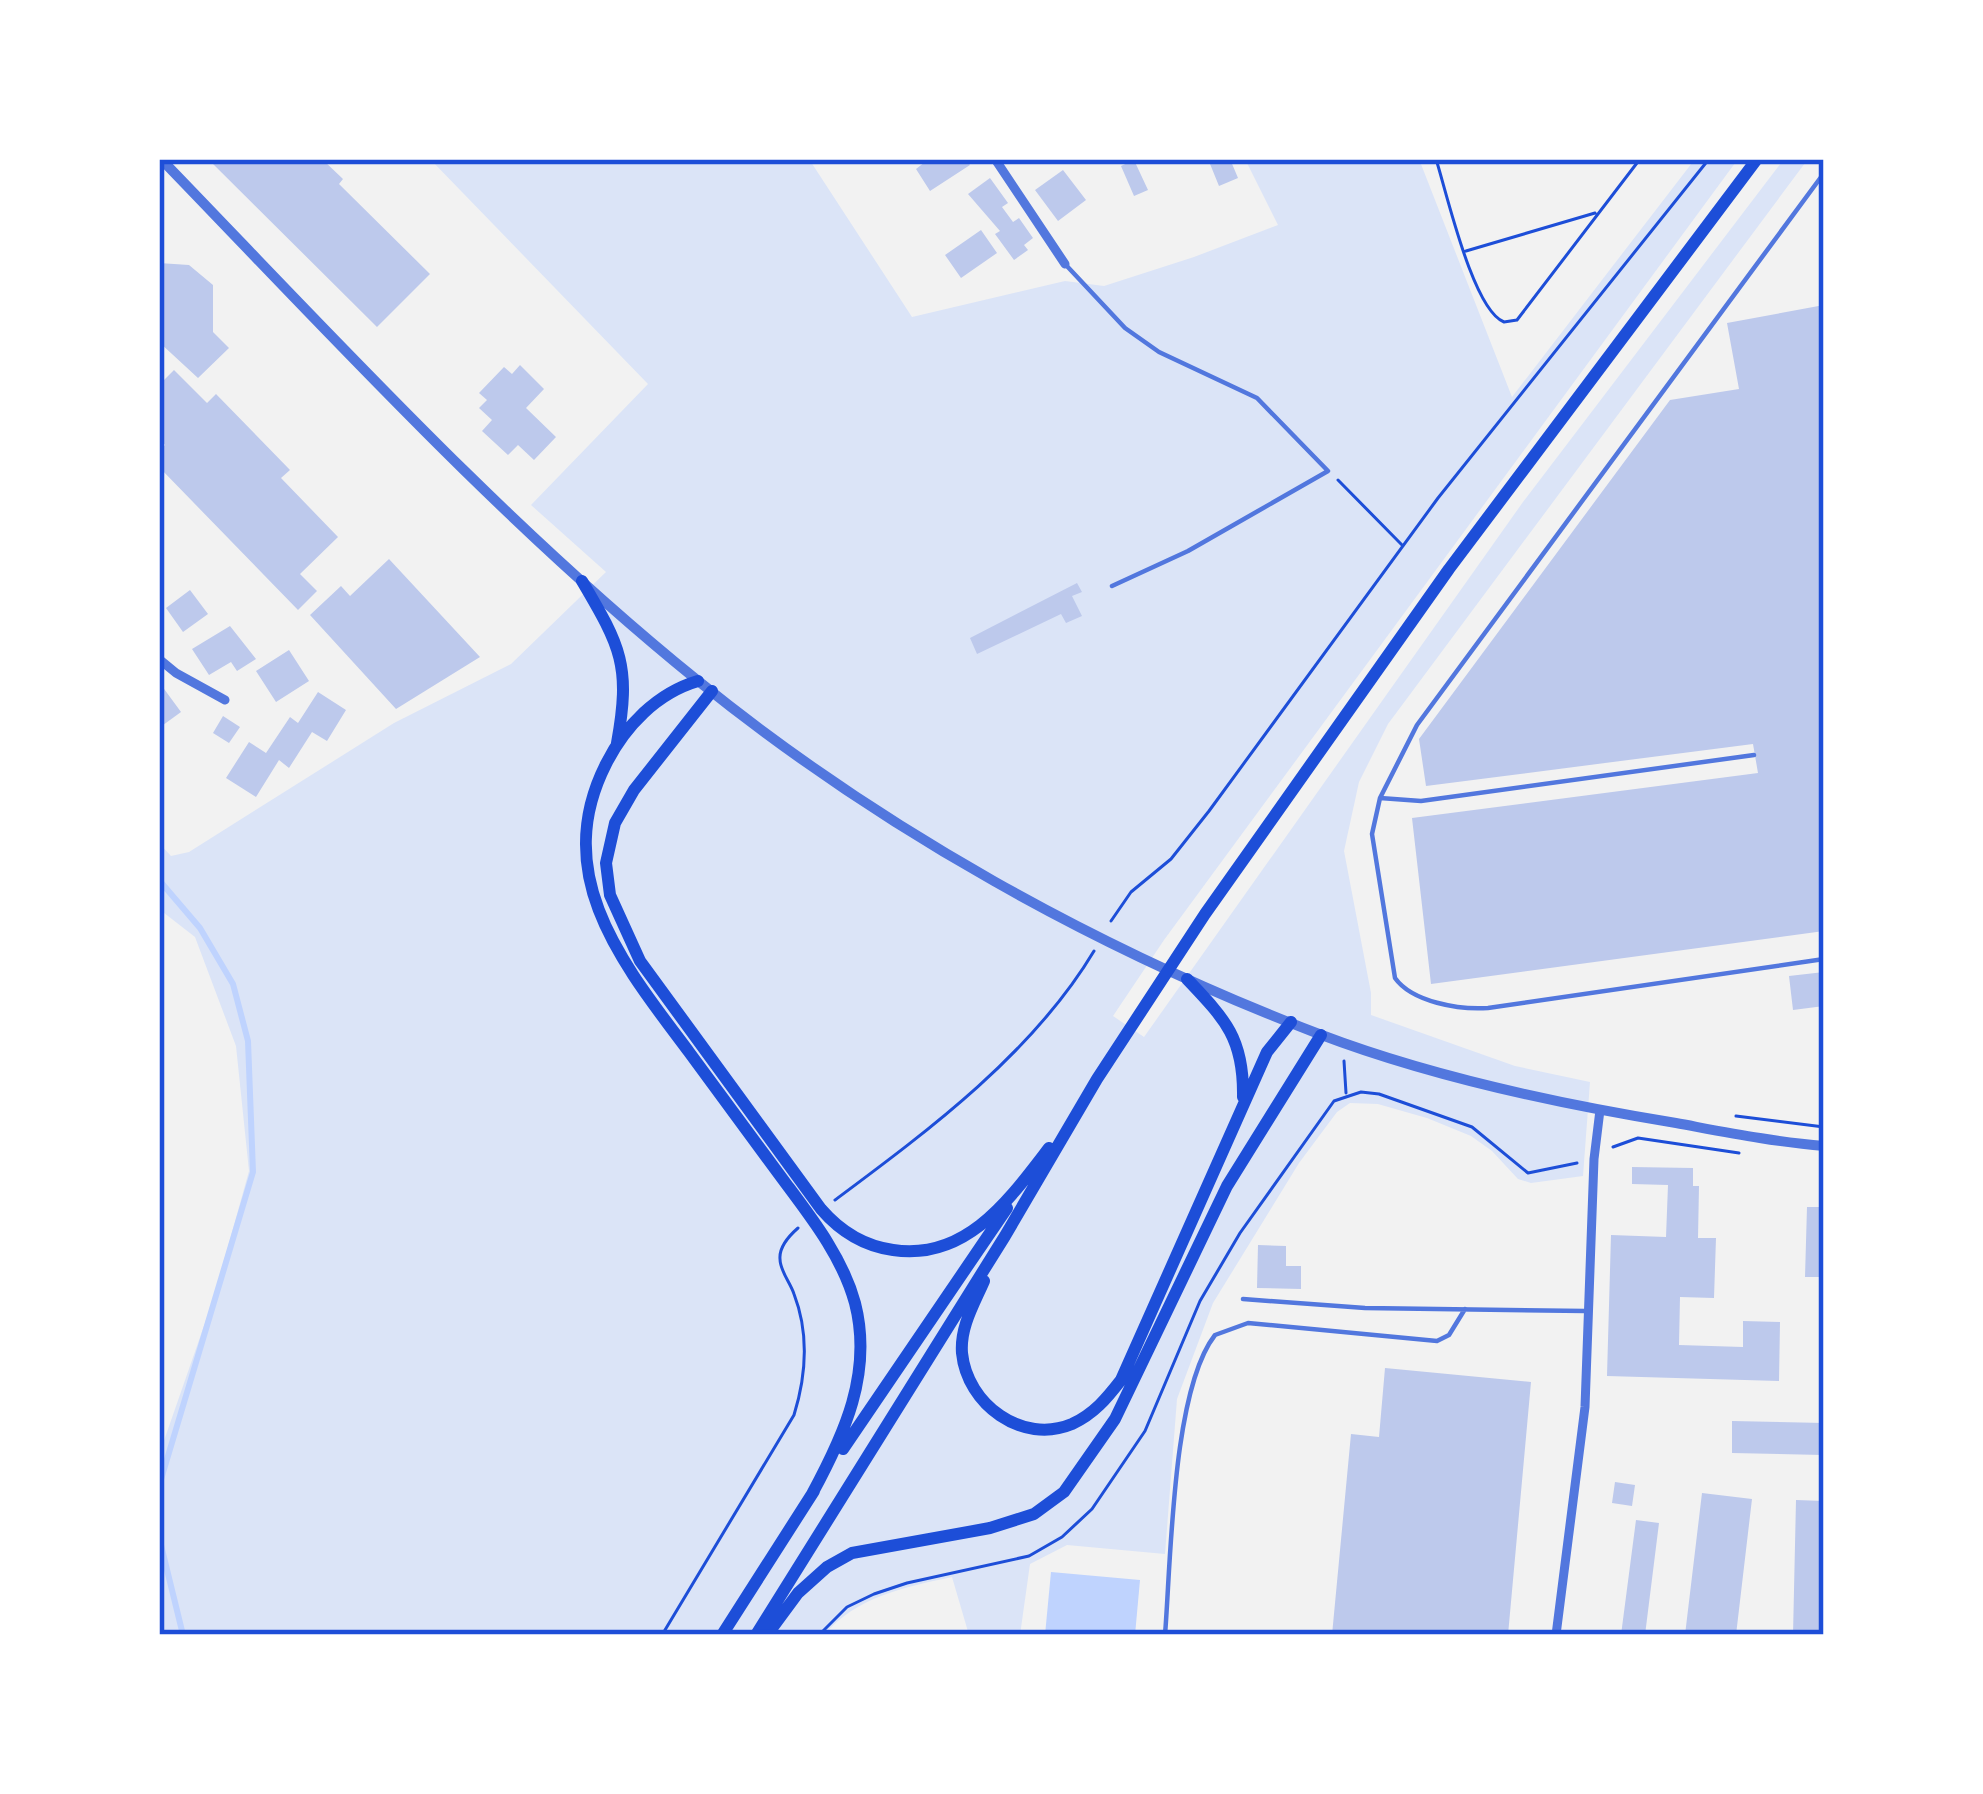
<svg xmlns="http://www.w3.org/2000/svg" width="1983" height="1794" font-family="Raleway,sans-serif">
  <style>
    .green { fill: #dbe4f7 }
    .water { fill: #bfd3fe }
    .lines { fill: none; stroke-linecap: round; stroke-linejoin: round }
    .stream { stroke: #bfd3fe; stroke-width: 6 }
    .building { fill: #bdc9ec }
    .path { stroke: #1d4ed8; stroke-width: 3 }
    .service { stroke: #5277de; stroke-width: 4.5 }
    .minor { stroke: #5277de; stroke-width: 9 }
    .tertiary { stroke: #5277de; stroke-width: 10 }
    .secondary { stroke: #1d4ed8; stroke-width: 12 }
    .neatline { fill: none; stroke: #1d4ed8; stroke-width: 4.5 }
  </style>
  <rect width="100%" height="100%" fill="#f2f2f2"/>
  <path class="green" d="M430,159H809L912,317L1065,281L1104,286L1194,257L1278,225L1245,159H1419L1512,397L1695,159H1738L1164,940L1113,1016L1144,1037L1523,502L1784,159H1808L1388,724L1359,782L1344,851L1371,993V1015L1515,1066L1590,1082L1583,1176L1531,1183L1518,1179L1492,1151L1471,1136L1427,1118L1378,1104L1350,1103L1337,1112L1299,1163L1213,1303L1177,1399L1165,1554L1067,1545L1030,1564L1020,1635H969L952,1577C905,1587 856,1597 824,1635H159V1455L214,1297L249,1171L236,1046L195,937L159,909V843L171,856L189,852L394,723L511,664L606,572L531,505L648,384Z"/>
  <path class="water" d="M1051,1572L1140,1580L1135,1635H1045Z"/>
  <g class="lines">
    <path class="stream" d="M159,880L200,928L233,984L248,1041L253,1172L159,1486
      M159,1537L183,1635"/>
  </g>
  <path class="building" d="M212,159H322L343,179L339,184L430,274L377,327L210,161Z
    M923,159H966L970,165L930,191L916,169L925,162Z
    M1208,159H1230L1238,178L1219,186Z
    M1134,160L1148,190L1134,196L1121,166Z
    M1063,170L1086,200L1058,221L1035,190Z
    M990,178L1008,203L1002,207L1013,222L1019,218L1033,238L1024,245L1028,250L1014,260L995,234L1000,231L968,194Z
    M981,230L997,253L961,278L945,255Z
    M159,263L189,265L213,285V332L229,348L198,378L159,342Z
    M1824,305V931L1431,984L1412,818L1758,773L1753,744L1426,786L1419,739L1670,400L1739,389L1727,323Z
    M520,365L544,389L526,408L556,437L534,460L518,445L508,455L482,431L492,420L479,408L487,400L479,393L504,367L512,374Z
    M174,370L207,403L216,394L290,470L281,478L338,537L300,574L317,591L298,610L159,467V451L165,445L159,438V385Z
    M389,559L480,657L396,709L310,615L341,586L350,596Z
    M1077,583L1082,592L1072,596L1082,616L1066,623L1061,614L977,654L970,638Z
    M190,590L208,614L183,632L166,608Z
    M230,626L256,659L237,671L231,662L209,675L192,649Z
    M289,650L309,681L276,702L256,671Z
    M159,682L181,712L159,728Z
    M318,692L346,710L327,741L312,732L289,768L279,760L256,797L226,778L249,742L266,753L290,717L298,723Z
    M223,716L240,727L229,743L213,733Z
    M1824,972V1006L1793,1010L1789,976Z
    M1632,1167L1693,1168V1186H1699L1698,1238H1716L1714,1298L1680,1297L1679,1345L1743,1347V1321L1780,1322L1779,1381L1607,1376L1611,1235L1666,1237L1668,1185L1632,1184Z
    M1807,1207H1824V1277H1805Z
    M1258,1245L1286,1246V1266H1301V1289L1257,1288Z
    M1385,1368L1531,1382L1508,1635H1332L1351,1434L1379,1437Z
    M1732,1421L1824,1423L1823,1455L1732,1453Z
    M1615,1482L1635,1485L1632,1506L1612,1503Z
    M1702,1493L1752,1499L1736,1635H1685Z
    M1796,1500L1824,1501V1635H1793Z
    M1636,1520L1659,1523L1645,1635H1621Z"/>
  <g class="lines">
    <path class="path" d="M1436,159C1447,194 1473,310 1504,322L1517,320L1640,159
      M1466,251L1595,213
      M1338,480L1403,546
      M1111,921L1131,892L1171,859L1209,811L1438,498L1709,159
      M1344,1061L1346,1093
      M1736,1116L1824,1127
      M1613,1147L1638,1138L1739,1153
      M835,1200C929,1130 1033,1053 1094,951
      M662,1635L794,1415C806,1376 809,1333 794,1294C790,1282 780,1271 780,1259C779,1247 790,1235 798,1228
      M819,1635L847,1607L874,1594L907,1583L1029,1556L1062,1537L1092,1509L1145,1431L1200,1301L1240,1233L1334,1101L1361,1092L1379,1094L1472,1127L1528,1173L1577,1163"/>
    <path class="service" d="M1824,173L1417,725L1380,798L1372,834L1395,978C1412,1002 1459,1010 1488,1008L1824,959
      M1065,264L1125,328L1159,352L1257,398L1328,471L1188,551L1112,586
      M1380,798L1421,801L1754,755
      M1243,1299L1365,1308L1585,1311
      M1165,1635C1171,1561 1172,1390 1215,1335L1248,1323L1437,1341L1449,1335L1465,1309"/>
    <path class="minor" d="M995,159L1065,264
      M159,659L176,673L225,700
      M1556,1635L1585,1407L1594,1159L1600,1110"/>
    <path class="tertiary" d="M161,159C334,338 503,523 697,680C881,829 1097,949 1319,1034C1429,1076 1559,1104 1676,1123C1725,1132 1774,1142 1824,1146"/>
    <path class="secondary" d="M582,581C621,647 631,666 617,743
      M698,681C657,693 625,726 606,764C549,876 624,965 689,1052C721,1096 754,1140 787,1185C814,1221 843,1259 855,1303C873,1373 844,1435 812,1494
      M712,691L634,790L615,823L606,863L610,895L640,961L821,1209C840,1231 864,1246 893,1250C966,1261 1009,1200 1049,1148
      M1187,979C1226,1020 1244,1039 1243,1097
      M984,1281C974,1304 960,1327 962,1353C967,1404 1022,1445 1072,1424C1094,1414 1107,1398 1121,1380L1267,1052L1291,1022
      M843,1449L1007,1208
      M722,1635L814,1491
      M756,1635L1005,1236L1097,1079L1205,914L1449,569L1757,159
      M767,1635L798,1593L827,1567L852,1553L990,1528L1034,1514L1064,1492L1115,1419L1227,1186L1321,1035"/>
  </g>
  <rect width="1983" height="1794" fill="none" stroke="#ffffff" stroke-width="324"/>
  <rect x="162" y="162" width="1659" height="1470" class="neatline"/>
</svg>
